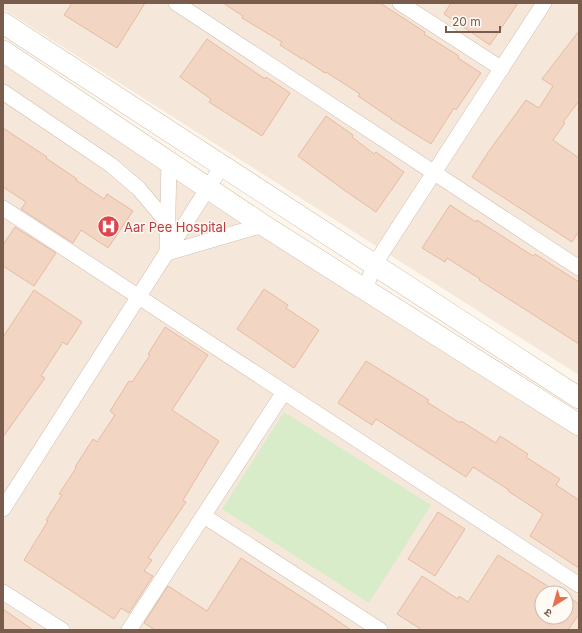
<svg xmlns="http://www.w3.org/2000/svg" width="582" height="633" font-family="Inter,'Noto Sans Devanagari',sans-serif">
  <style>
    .residential { fill: #f5e8da; fill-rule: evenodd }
    .green { fill: #d8ecc9 }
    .building { fill: #f3d5c3; stroke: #e6bba3 }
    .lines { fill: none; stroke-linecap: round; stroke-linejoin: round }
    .minor-casing { stroke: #d1beb0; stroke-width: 16 }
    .secondary-casing { stroke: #d6c0b0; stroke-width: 22 }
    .minor { stroke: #fff; stroke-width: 15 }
    .secondary { stroke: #fff; stroke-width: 21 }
    .labels { text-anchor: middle; stroke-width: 3; stroke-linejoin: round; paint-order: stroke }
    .health-label { font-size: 13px; fill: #be3a42; stroke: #fffaf3; text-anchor: start }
  </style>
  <rect width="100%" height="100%" fill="#fdf6ec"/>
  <path class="residential" d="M3,3H579V375L3,9Z
    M3,59L579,429V630H3ZM542,593H566V617H542Z"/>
  <path class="green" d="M284,412L431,505L369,603L222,509Z"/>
  <path class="building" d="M72,3H145L117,48L64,15Z
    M223,3H380L425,32L424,34L459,56L458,58L481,73L456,110L454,108L431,144L391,119H392L358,96L360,94L326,72L325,73L302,58V59L280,45L282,42L242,18L243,16Z
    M451,3H518L490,45L444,14Z
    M579,31V101L563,122L565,123L553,140L579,158V231L572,242L472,177L489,151L526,100L539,108L553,86L542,79Z
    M207,39L265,79L266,77L290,93L262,136L209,102L211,99L180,77Z
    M326,116L353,135L352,137L374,154L376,152L404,172L376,212L344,190L298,156Z
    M3,128L47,157L46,158L77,179L76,180L104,199L107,194L133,211L108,248L81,230L73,243L21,209L26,202L3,187Z
    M450,205L476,222L477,220L533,256L535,254L579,282V344L479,280L480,279L447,258L445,262L422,248Z
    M15,227L56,253L34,286L3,266V245Z
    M264,289L288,305L286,308L319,330L294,368L237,329Z
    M34,290L82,322L67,345L63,342L41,376L45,378L3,437V337Z
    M165,327L208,355L172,410L219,441L183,500L186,502L148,558L152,560L144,571L153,576L129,613L121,608L114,619L24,560L48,521L46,520L62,495L59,494L76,468L75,467L93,439L97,442L115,415L110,411L129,381L132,382L150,355L148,354Z
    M366,361L429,400L427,402L460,423L461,421L496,443L500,436L528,454L526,457L560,479L556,485L579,500V568L530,536L543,514L508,491L509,490L473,467L466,477L376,419L372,425L338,403Z
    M438,512L465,529L435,576L408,559Z
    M498,555L554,590L555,589L562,593H542V617H566V595L579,604V614L568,630H422L397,614L422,576L458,599L459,596L468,602Z
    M241,558L325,612L351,630H155L144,623L168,586L207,611Z
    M3,609L33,630H3Z"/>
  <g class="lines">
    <defs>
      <path id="minor" d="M176,3L579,268
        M400,3L502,69
        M3,92L111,165L139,189L166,221
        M3,208L579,585
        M167,253L263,225
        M167,253L169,162
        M365,290L374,265L544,3
        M3,509L222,166
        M204,516L380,630
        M3,592L62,630
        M129,630L284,392"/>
      <path id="secondary" d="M3,23L579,398
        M3,51L263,225L579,425"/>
    </defs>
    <use href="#minor" class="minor-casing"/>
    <use href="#secondary" class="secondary-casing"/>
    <use href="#minor" class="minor"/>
    <use href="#secondary" class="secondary"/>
  </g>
  <defs>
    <symbol id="hospital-disc" viewBox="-11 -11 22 22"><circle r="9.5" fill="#e0444e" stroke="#fffaf3"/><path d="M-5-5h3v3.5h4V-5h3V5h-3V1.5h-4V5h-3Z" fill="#fff"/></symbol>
  </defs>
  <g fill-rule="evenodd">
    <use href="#hospital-disc" x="96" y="214" width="25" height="25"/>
  </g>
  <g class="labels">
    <g class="health-label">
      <text x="124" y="232">Aar Pee Hospital</text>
    </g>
  </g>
  <rect width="582" height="633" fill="none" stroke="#7a5c4d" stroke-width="8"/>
  <g transform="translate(554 605) rotate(217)"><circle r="19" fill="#fffaf3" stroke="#cabbb1"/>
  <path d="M0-3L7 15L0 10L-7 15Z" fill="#e76f51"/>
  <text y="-6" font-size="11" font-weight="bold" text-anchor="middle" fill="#7a5c4d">उ</text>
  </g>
  <path d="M446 26v6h54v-6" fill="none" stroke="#7a5c4d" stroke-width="2"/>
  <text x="452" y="26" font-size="12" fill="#7a5c4d" stroke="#fffaf3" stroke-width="3" paint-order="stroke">20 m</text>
</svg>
